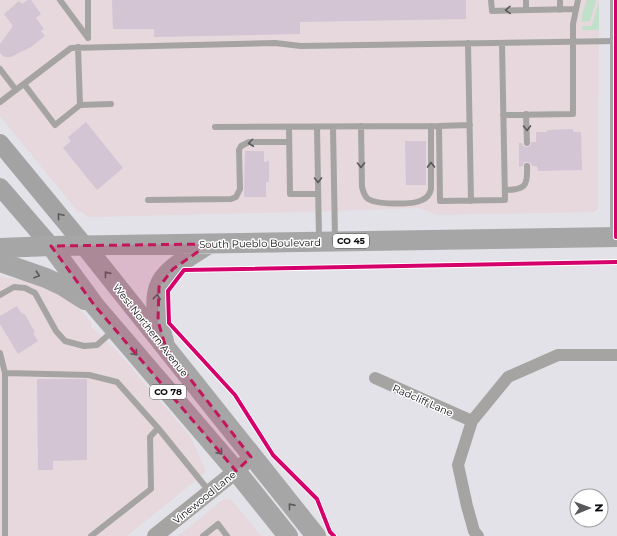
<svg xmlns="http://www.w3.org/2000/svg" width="617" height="536" font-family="Montserrat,sans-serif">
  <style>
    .commercial { fill: #e6d8dc }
    .green { fill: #c0e0ca }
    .building { fill: #d3c5d4 }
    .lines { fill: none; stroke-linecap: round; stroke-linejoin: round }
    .service { stroke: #a5a4a3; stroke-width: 6 }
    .minor { stroke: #a5a4a3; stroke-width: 12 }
    .tertiary { stroke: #a5a4a3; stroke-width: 16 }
    .secondary { stroke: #a4a3a3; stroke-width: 18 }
    .primary { stroke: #a7a6a7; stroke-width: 20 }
    .cycleway-casing { stroke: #fff; stroke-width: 6 }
    .cycleway { stroke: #d6006c; stroke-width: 4 }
    .oneway { stroke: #59585a }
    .oneway2 { stroke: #58585a }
    .oneway3 { stroke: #5a595c }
    .marked { fill: #c2185b; fill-opacity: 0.2; stroke: #c2185b; stroke-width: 3; stroke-dasharray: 8 5; stroke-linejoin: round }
    .labels { text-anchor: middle; stroke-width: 3; stroke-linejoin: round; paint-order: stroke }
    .shield { fill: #fff; stroke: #565558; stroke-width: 1 }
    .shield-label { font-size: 9px; font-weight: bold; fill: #0d0c10 }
    .street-label { font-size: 10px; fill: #0d0c10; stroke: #fff }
  </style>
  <rect width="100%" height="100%" fill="#e2e2e8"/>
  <path class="commercial" d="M0,0H599L598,209L594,212L437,215L420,208L301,212L95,217H88L82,212H78L0,116Z
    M0,277L24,280L60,294L74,304L91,322V327L116,350L190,436L205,468V473L127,536H0Z
    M231,499L261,536H178L223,500Z"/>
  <path class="green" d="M587,0H596V1L590,21L582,22V14Z
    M599,2V30H583L582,26H591L592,24Z"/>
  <path class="building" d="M28,0H31L41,14L36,18L44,29L41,31L45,36L31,47L11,57H4L0,53V44L13,26L4,14L19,1L22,4Z
    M112,0H466V19L300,22V34L154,37V29H113Z
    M86,122L123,168L97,190L63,148L71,141L68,137Z
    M573,129V132H581L582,170L538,171L537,166H532L531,163L527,162H524L523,166L519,167V143H522L523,146L528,147L531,145V142H536V132H547V130Z
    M405,141H426V185H406Z
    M245,151H264V162L269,161V182H266V197H244Z
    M17,306L22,314L24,313L35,332L33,333L38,341L18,354L0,324V316Z
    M37,379H87V460L53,461V470H38Z"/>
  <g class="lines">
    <path class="service" d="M60,0L88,38
      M88,0V38
      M491,0L492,11L575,9
      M526,0V10
      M560,0V10
      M468,43L471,201
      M78,47L80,105
      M0,69L16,90
      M24,84L55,125L80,105L111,104
      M0,102L71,48L275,43L301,46L616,41
      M526,114L527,143
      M503,115L573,114V24L578,0
      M361,126L362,187C363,191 364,195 367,198C374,205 413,205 422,200C427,198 430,194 431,189V126
      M439,126L470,125
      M215,127L439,126L440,201L505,200L502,43
      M289,127L290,194H318
      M317,127L319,239
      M333,127L335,238
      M505,190C525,190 528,186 527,166
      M148,200L231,199L236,197L240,189L239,150L241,146L249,142H289
      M0,295L14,287L25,288L35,293L56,331L65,341L84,346L97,345L114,330
      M0,353L5,373V536
      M5,373L89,375L117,382L158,428L150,437L151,489L91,536
      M158,428L209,491
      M203,536L218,524L227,536"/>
    <path class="minor" d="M616,0V237
      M375,378L472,421L458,465L467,506L474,531L478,536
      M472,421L508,377L558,355H617"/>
    <path class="tertiary" d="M155,536L236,471L251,457"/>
    <path class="secondary" d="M0,143L85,246
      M0,187L51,246"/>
    <path class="primary" d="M51,246L95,306L236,471L288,536
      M85,246L316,536
      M0,248L51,246L617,237
      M0,262L46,278L63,286L85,300
      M164,341C157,321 150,292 166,275C178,262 195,253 209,244"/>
    <defs>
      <path id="cycleway" d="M616,0V237
        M334,536L330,532L317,499L273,455L235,395L169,323L168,291L184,270L617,262"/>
    </defs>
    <use href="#cycleway" class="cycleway-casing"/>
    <use href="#cycleway" class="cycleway"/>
  </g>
  <defs><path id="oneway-chevron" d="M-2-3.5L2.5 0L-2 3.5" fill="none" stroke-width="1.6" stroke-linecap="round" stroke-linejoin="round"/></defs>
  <g class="oneway">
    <use href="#oneway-chevron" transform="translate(508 10) rotate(179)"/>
    <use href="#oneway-chevron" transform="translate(527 128) rotate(89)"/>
    <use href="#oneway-chevron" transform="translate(251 143) rotate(173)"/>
    <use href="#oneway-chevron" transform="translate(361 165) rotate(89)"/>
    <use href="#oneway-chevron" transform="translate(431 165) rotate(-91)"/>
    <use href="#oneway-chevron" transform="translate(318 180) rotate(89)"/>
  </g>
  <use class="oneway2" href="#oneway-chevron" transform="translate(60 216) rotate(-130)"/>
  <g class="oneway3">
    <use href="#oneway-chevron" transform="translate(107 274) rotate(-128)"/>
    <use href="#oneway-chevron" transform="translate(37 275) rotate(18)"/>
    <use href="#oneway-chevron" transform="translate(157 297) rotate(-84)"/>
    <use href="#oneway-chevron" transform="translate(135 353) rotate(49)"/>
    <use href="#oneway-chevron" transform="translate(220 452) rotate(49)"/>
    <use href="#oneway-chevron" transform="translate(291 506) rotate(-129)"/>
  </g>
  <path class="marked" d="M209,244L173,269L159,287L158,321L166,348L251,457L236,471L95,306L51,246Z"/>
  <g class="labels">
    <g class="shield">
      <rect x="333" y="234" width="36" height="14" rx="3"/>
      <rect x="150" y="385" width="36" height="14" rx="3"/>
    </g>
    <g class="shield-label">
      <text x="351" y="244">CO 45</text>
      <text x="168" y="395">CO 78</text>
    </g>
    <g class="street-label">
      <text transform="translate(260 243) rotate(-1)" y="4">South Pueblo Boulevard</text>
      <text transform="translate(151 330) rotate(52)" y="4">West Northern Avenue</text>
      <text transform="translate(423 400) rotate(24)" y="4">Radcliff Lane</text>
      <text transform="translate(204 497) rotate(-39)" y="4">Vinewood Lane</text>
    </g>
  </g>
  <g transform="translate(589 508) rotate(89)"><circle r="19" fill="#ffffff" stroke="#9e9e9f"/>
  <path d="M0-3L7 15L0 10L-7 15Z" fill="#58575c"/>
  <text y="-6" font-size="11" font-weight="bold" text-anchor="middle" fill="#0d0c10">N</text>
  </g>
</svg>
